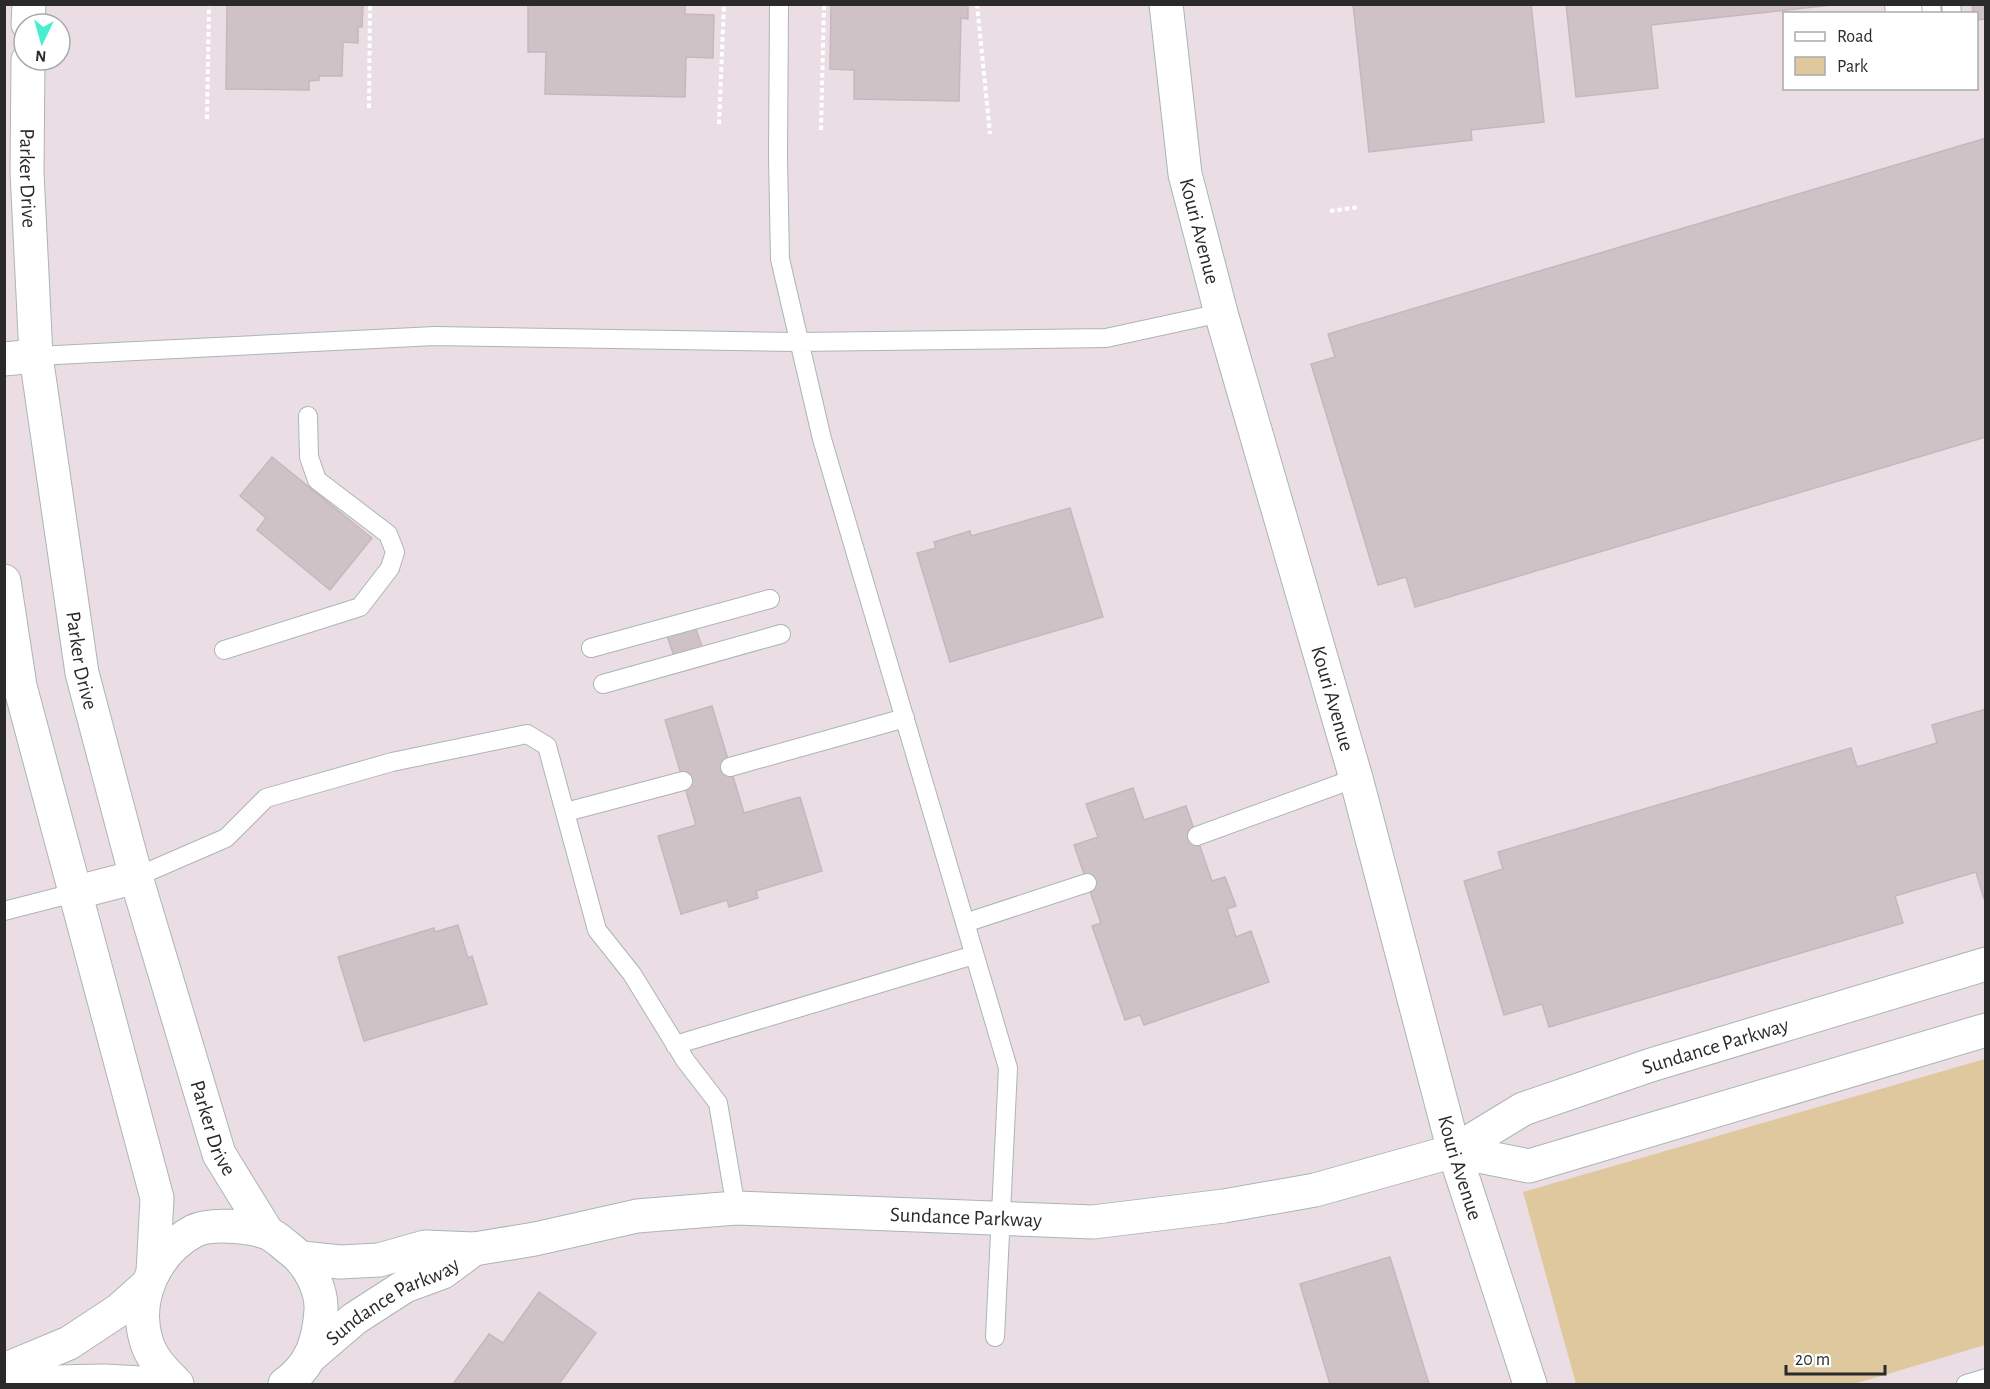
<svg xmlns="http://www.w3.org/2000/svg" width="1990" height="1389" font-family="'Alegreya Sans',sans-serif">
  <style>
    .green { fill: #dfc89d }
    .building { fill: #cec2c7; stroke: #c7b7bd; stroke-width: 1.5 }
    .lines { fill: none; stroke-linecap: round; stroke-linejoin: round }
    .lane-casing { stroke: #aab6b4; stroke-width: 20 }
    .street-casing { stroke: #aab6b4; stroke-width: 35 }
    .path { stroke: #fff; stroke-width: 4; stroke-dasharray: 4.5 3; stroke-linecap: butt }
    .lane { stroke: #fff; stroke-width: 18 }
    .street { stroke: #fff; stroke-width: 33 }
    .labels { text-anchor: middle; stroke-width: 5; stroke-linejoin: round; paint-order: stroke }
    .street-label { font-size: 21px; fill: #2a2a2a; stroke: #fff }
  </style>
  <rect width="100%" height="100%" fill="#ebdde4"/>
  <path class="green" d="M1985,1059V1345L1854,1384H1576L1523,1192Z"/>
  <path class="building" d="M227,4H363L362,27H358V43L343,42L342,76H319V80L309,81V90L226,89Z
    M528,4H685V14L714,15L713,58L686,57L685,97L545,94L546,52H528Z
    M831,4H968V19L961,18L959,101L854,99V70L830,69Z
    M1353,4H1531L1544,122L1471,130L1472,140L1369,152Z
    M1566,4H1841L1651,25L1658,88L1576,97Z
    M1972,4H1986V19L1976,20V14H1973Z
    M1986,138V437L1415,607L1406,577L1378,585L1311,364L1335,357L1328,334Z
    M272,457L372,538L330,590L257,530L266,518L240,496Z
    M1070,508L1103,617L950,662L917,553L936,548L934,542L970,531L971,536Z
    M693,621L703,649L675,659L665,630Z
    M712,706L744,813L800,797L822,871L756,891L758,898L729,907L727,900L681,914L658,836L696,825L665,720Z
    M1986,709V899H1984L1976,872L1895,896L1903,923L1549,1027L1542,1004L1504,1015L1464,881L1503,869L1498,852L1851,748L1857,767L1937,743L1932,725Z
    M1133,788L1144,820L1186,806L1212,881L1225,877L1236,906L1227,909L1236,937L1251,931L1269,982L1144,1025L1140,1015L1125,1020L1092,926L1101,923L1074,845L1098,837L1086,804Z
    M458,925L468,958L472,956L487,1004L364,1041L338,957L434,928L435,932Z
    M1390,1257L1429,1384H1330L1300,1284Z
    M539,1292L596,1333L559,1384H453L489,1334L503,1343Z"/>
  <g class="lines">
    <defs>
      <path id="lane" d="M779,4L778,157L780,259L822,439L1008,1068L995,1337
        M1894,4L1895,14
        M1912,4L1913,14
        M1931,4L1932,14
        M1951,4L1952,14
        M36,356L435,336L798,342L1106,338L1221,313
        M591,648L770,599
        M224,650L360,607L390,568L395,552L388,534L317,480L309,457L308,416
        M603,684L781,634
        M730,767L905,718
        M566,812L683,781
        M1197,836L1356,778
        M136,877L226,838L266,798L392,762L527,734L547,746L597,930L632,974L685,1060L718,1103L736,1208
        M4,911L74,893
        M965,923L1087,883
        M675,1045L974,955
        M1966,1384L1986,1378"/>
      <g id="street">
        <path id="s1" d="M1166,4L1185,174L1221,313L1356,778L1454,1151L1530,1384"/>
        <path d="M28,24L29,4"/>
        <path id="s2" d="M28,60L27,172L36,356L82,673L136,877L219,1154L267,1232"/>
        <path d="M4,359L36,356"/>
        <path d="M4,581L20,686L157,1198L153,1272"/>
        <path d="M74,893L136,877"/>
        <path d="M1454,1151L1529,1166L1986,1030"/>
        <path id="s3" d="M302,1258L340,1262L379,1260L425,1247L474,1249L535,1239L637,1216L736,1208L1093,1222L1224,1206L1315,1190L1454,1151L1523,1109L1651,1065L1986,964"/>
        <path id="s4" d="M311,1356L354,1319L405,1286L443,1272L474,1249"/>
        <path d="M4,1370L69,1343L119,1310L147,1285"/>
        <path d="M4,1383L105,1381L159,1384"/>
        <path d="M177,1384C165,1372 151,1359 146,1340C134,1299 155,1252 194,1231C210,1223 248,1226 265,1232C275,1235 284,1245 291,1250C308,1263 322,1288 321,1310C319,1341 311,1366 285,1384"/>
      </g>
    </defs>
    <use href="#lane" class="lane-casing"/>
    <use href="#street" class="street-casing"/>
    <path class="path" d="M977,4L990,134
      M369,108L370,4
      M207,119L209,4
      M719,124L724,4
      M821,130L824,4
      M1330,211L1359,207"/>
    <use href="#lane" class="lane"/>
    <use href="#street" class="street"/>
  </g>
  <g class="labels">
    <g class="street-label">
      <text dy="7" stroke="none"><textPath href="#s2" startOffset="118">Parker Drive</textPath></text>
      <text dy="7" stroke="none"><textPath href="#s1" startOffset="230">Kouri Avenue</textPath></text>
      <text dy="7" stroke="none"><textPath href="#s2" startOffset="604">Parker Drive</textPath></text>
      <text dy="7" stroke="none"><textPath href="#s1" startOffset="716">Kouri Avenue</textPath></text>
      <text dy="7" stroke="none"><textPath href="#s3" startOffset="1449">Sundance Parkway</textPath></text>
      <text dy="7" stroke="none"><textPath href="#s2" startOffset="1090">Parker Drive</textPath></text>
      <text dy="7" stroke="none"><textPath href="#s1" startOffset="1202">Kouri Avenue</textPath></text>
      <text dy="7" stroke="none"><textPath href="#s3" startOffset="670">Sundance Parkway</textPath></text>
      <text dy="7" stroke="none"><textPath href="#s4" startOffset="99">Sundance Parkway</textPath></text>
    </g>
  </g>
  <rect width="1990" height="1389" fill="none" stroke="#2a2a2a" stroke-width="12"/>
  <rect x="1783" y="12" width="195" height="78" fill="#ffffff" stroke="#aaaaaa" stroke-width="1.5"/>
  <rect x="1795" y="32" width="30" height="9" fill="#ffffff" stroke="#aaaaaa" stroke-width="1.5"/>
  <text x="1837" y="42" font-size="18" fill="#2a2a2a">Road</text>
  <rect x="1795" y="57" width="30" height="18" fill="#dfc89d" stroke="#aaaaaa" stroke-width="1.5"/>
  <text x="1837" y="72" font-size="18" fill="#2a2a2a">Park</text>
  <g transform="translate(42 42) rotate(185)"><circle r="28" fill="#ffffff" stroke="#aaaaaa" stroke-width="1.5"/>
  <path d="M0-4.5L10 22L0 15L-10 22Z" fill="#47efce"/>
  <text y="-9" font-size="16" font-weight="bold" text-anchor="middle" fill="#2a2a2a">N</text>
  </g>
  <path d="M1786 1365v9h99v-9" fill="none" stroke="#2a2a2a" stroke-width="3"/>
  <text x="1795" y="1365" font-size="18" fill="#2a2a2a" stroke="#ffffff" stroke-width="4.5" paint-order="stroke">20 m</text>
</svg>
